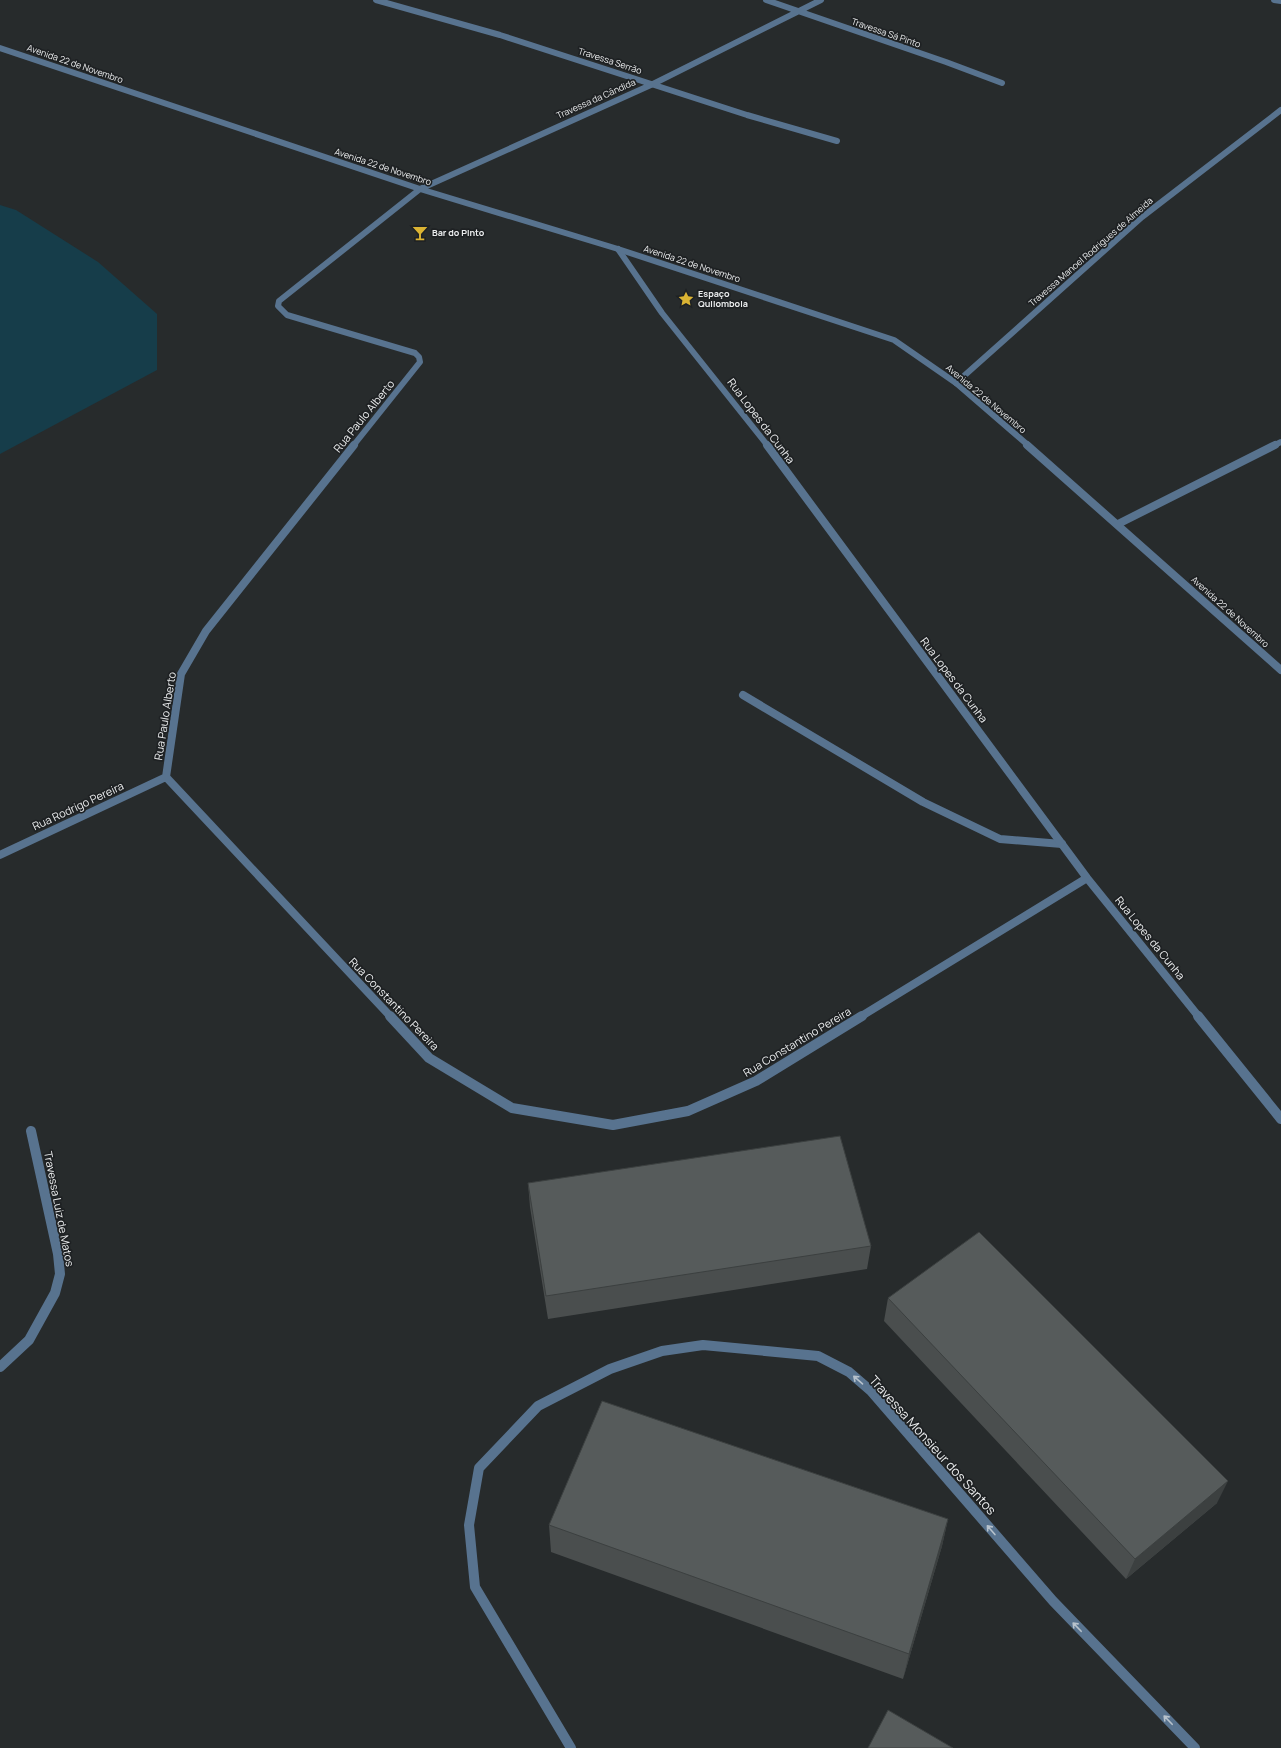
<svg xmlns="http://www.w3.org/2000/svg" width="1281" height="1748" font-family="Manrope,sans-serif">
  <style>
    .green { fill: #163d4a }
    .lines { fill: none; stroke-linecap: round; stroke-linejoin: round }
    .service { stroke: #58738f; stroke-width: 8 }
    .minor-far2 { stroke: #58738f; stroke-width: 6 }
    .minor-far1 { stroke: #58738f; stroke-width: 8 }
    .minor { stroke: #58738f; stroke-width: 10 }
    .tertiary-far1 { stroke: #58738f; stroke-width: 6 }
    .tertiary { stroke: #58738f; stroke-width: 8 }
    .wall { fill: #4a4e4e }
    .shaded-wall { fill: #3c4040 }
    .building { fill: #565b5b; stroke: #3c4040 }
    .oneway { stroke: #b7c2cc }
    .labels { text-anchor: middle; stroke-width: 3.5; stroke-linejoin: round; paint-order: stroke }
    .far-street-label { font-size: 9px; fill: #eaeced; stroke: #1e2123 }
    .far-poi-label { font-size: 9px; font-weight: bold; fill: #eaeced; stroke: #1e2123; text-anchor: start }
    .street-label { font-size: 11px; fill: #eaeced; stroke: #1e2123 }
    .near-street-label { font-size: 13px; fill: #eaeced; stroke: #1e2123 }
  </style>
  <rect width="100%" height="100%" fill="#272b2c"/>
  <path class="green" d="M0,205L16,210L98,262L157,314V370L0,454Z"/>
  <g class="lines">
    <path class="service" d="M743,695L923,802L1000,839L1062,844"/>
    <path class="minor-far2" d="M376,0L500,35L747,115L837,141
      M766,0L946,62L1002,83
      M1274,0L1281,1
      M618,249L662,313L768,446
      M956,383L1142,217L1281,110
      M353,446L420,362L419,357L415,353L287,315L278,306L279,301L420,189L653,84L821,0
      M1273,446L1281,442"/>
    <path class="minor-far1" d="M767,445L1087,878L1199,1017
      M1118,524L1275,445
      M166,777L181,674L206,631L354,445
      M166,777L391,1017
      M0,855L166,777
      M860,1017L1087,878"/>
    <path class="minor" d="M390,1016L429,1058L512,1108L613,1125L688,1111L756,1081L862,1016
      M1198,1016L1281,1119
      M0,1367L29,1340L55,1293L60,1274L58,1254L31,1131
      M571,1748L475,1587L469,1525L479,1468L538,1406L610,1369L662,1351L703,1345L818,1356L849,1372L871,1391L1053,1601L1195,1748"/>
    <path class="tertiary-far1" d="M0,48L420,189L618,249L894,340L956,383L1029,446"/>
    <path class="tertiary" d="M1027,445L1281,670"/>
  </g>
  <path class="wall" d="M528,1183L871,1246L867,1269L548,1319L530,1207Z
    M888,1298L1217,1503L1126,1579L884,1321Z
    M948,1519L942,1546L903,1679L551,1552L549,1525Z"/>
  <path class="shaded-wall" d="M1228,1481L1217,1503L1126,1579L1135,1559Z
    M948,1519L942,1546L903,1679L909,1654Z"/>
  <path class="building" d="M840,1136L871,1246L546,1296L528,1183Z
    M979,1232L1228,1481L1135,1559L888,1298Z
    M602,1401L948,1519L909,1654L549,1525Z
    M888,1710L953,1748H868Z"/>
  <defs><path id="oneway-shaft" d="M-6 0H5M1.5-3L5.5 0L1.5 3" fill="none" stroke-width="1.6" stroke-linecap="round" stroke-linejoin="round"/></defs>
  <g class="oneway">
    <use href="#oneway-shaft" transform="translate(858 1380) rotate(-139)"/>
    <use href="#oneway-shaft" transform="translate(991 1530) rotate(-131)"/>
    <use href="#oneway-shaft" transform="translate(1077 1627) rotate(-134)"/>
    <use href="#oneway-shaft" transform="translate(1168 1720) rotate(-134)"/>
  </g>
  <defs>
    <symbol id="bar-bare" viewBox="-9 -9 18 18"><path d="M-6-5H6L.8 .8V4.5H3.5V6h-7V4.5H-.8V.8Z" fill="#dab333" stroke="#1e2123" stroke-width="2.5" paint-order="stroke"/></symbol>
    <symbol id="sight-bare" viewBox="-9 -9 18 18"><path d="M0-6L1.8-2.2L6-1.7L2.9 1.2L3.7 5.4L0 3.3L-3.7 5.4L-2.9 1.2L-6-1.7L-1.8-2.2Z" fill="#dab333" stroke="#1e2123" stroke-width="2.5" paint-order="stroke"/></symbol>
  </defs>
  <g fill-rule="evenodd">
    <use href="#bar-bare" x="409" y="222" width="22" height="22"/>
    <use href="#sight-bare" x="675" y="288" width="22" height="22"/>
  </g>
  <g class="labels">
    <g class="far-street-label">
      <text transform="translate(886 33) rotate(19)" y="3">Travessa Sá Pinto</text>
      <text transform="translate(610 61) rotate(18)" y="3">Travessa Serrão</text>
      <text transform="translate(75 64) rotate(19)" y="3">Avenida 22 de Novembro</text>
      <text transform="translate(596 99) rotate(-24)" y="3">Travessa da Cândida</text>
      <text transform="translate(383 167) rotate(18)" y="3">Avenida 22 de Novembro</text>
      <text transform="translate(1091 252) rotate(-41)" y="3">Travessa Manoel Rodrigues de Almeida</text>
      <text transform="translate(692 264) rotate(18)" y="3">Avenida 22 de Novembro</text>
      <text transform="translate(986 399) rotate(40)" y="3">Avenida 22 de Novembro</text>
      <text transform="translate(1230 612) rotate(42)" y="3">Avenida 22 de Novembro</text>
    </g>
    <g class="far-poi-label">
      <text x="432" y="236">Bar do Pinto</text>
      <text x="698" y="297">Espaço<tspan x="698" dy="10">Quilombola</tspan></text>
    </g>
    <g class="street-label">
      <text transform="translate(364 416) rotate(-51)" y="4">Rua Paulo Alberto</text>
      <text transform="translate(761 421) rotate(53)" y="4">Rua Lopes da Cunha</text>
      <text transform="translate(954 680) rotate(53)" y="4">Rua Lopes da Cunha</text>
      <text transform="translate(165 716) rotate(-81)" y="4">Rua Paulo Alberto</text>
      <text transform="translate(78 806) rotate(-25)" y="4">Rua Rodrigo Pereira</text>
      <text transform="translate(1150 938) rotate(51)" y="4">Rua Lopes da Cunha</text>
      <text transform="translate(394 1004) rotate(46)" y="4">Rua Constantino Pereira</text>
      <text transform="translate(797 1042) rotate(-31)" y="4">Rua Constantino Pereira</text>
      <text transform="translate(59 1209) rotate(79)" y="4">Travessa Luiz de Matos</text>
    </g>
    <g class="near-street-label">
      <text transform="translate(933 1445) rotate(48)" y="5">Travessa Monsieur dos Santos</text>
    </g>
  </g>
</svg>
